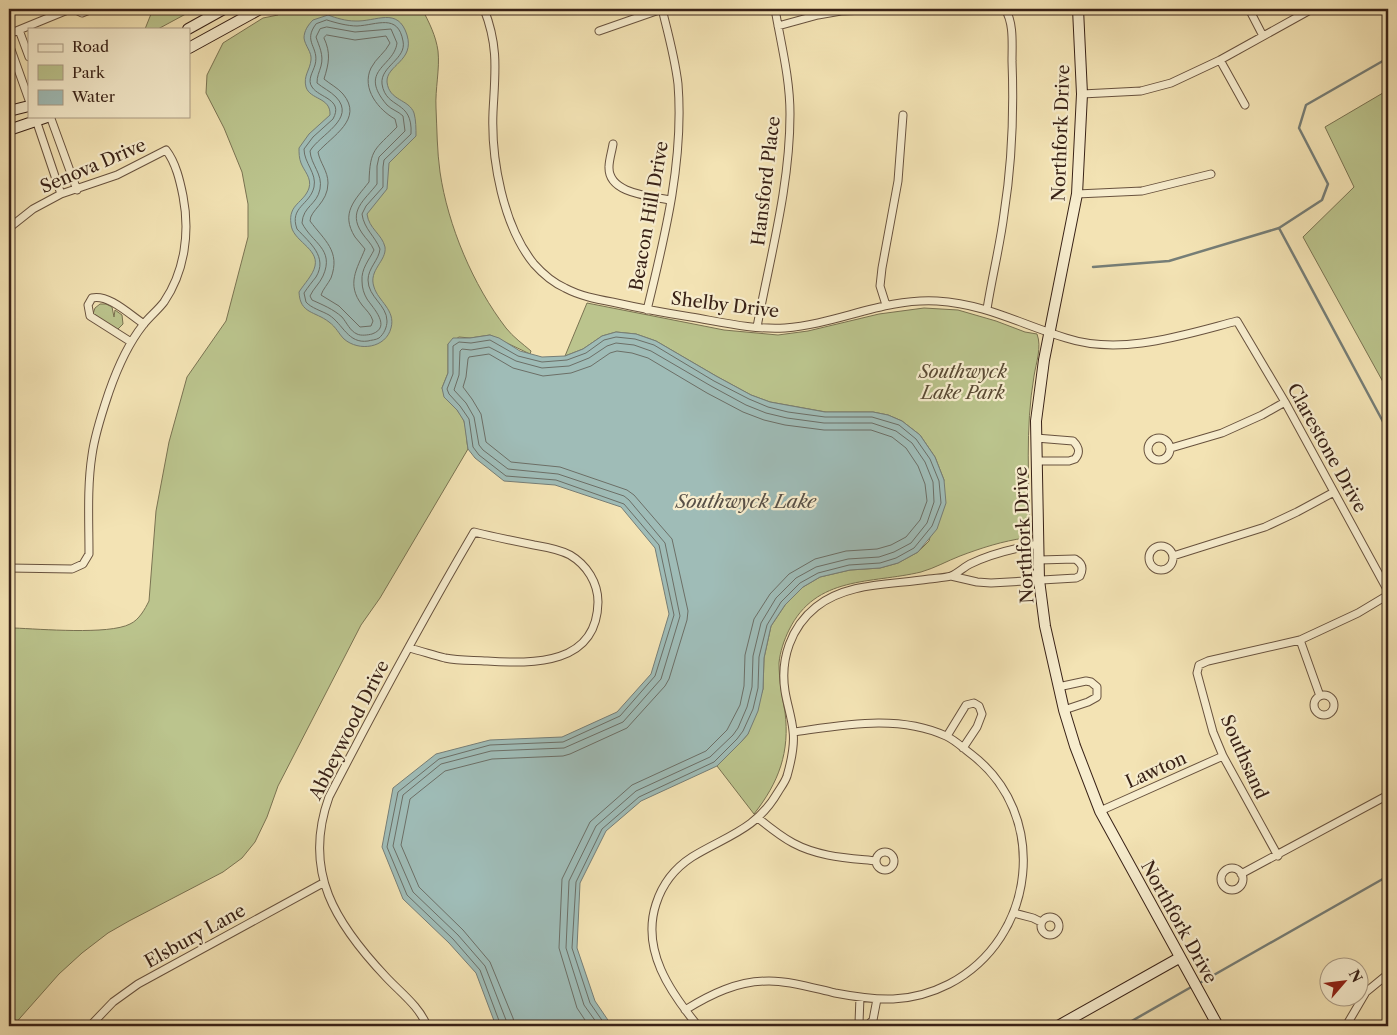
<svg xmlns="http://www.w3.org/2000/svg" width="1397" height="1035" font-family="'Libre Caslon Text',serif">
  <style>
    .green { fill: #bbc48d; stroke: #7a7352 }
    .water { fill: #9fbcb7; stroke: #767e77 }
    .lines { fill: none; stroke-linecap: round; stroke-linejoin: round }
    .shore { stroke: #6c6f67; stroke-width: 1 }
    .stream { stroke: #767e77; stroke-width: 2.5 }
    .street-casing { stroke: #68523e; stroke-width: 9 }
    .secondary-casing { stroke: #392217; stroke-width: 12 }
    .street { stroke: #f7edce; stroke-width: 7 }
    .secondary { stroke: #f7edce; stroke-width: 10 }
    .labels { text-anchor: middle; stroke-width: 4.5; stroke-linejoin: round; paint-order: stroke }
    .street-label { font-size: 18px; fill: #392217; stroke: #f7edce }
    .park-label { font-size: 18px; font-style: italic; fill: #5a4a34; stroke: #f7edce }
    .water-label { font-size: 19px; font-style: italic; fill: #585047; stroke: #f7edce }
  </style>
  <rect width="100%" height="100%" fill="#f3e3b4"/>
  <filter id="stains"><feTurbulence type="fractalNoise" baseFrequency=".004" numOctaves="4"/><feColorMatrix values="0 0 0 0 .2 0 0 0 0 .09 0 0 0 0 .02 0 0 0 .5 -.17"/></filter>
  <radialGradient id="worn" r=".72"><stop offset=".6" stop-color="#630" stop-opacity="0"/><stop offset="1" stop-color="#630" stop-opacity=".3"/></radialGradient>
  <path class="green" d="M153,9H195L158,29H145Z
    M282,9H422C429,22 436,36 438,51C440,69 435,89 436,108C437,129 437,151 440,172C448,226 473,285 506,328C513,337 523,344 531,351L530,354L490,335L470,338L459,337L448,344V373L442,388C446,402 459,408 464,421C467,429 466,440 468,449L380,598L361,625L278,786L267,817L255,842L242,858L223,872L129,921L108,933L82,953L59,974L13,1026H9V633L14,628C40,629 109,635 130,624C139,620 145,609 149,601L156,511L169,442L187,377L226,321L248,237V204L242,172L224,128L206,93L207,75L223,43L263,18L278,15Z
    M1388,90V391L1303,237L1354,187L1325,127Z
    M587,303L724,330L778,335L808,331L879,314L924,308L958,310L996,321L1025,332L1037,334C1042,347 1036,363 1034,376C1025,429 1029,481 1030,535L1025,538C1003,541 981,548 960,556C947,561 935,568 921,572C871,584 816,575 789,630C784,640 780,652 779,663C779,679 782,696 785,712C790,752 779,782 754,814L717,766L741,742L748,734L763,689L764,658L771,626L785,605L803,587L820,577L850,570L880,568L898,563L918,552L929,541L944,480L935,457L920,435L902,421L888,415L873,412H826L770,402L751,395L716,376L656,341L636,334L616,332L602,336L583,349L565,356Z
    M100,304H106L112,307L114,317L115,310L122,315L123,324L116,331L93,314L95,308Z"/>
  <path class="water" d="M328,15C336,18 346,21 355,21C376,22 398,6 407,35C415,61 386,65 387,82C389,101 409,99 414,113C416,120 416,129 416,136L389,163L387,189L367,214C369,229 382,234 385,247C387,261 368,270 374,287C378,301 396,310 391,328C386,348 359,352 344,339C339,334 336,327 329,322C315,311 300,314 299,292C304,284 313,275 315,266C319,248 292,241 291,224C288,204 304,203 309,188C312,178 304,171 301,163C299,158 299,153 299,148L309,134L330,115C331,97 310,100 306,87C303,76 310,70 311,60C312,52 305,46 304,38C304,31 308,25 313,20Z
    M616,332L636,334L656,341L716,376L751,395L770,402L825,412H873L888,415L902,421L920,435L935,457L944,480L946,503L937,529L918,552L898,563L880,568L850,570L820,577L803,587L785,605L771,626L764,658L763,689L758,711L748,734L741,742L717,766L641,801L606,831L580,883L577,948L595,1001L612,1026H496L476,973L449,943L403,899L382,847L393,788L436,754L490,740L562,737L617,712L651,674L669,614L655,548L621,507L555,485L504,481L475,458L468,449L464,421L457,410L444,397L442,388L448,373V344L453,338H470L490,335L499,338L520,351L542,357L565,356L583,349L602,336Z"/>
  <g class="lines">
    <path class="shore" d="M327,20C336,23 348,26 357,26C377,25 398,13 403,41C407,59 380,66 382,84C386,110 413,99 411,134L384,160L383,167V187L366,206L362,214C364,229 375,236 380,249C379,260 368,268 368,280C368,297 387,305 387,321C387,327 384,334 379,338C376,340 371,340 368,341C348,344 343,324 329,315C322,311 311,308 306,302L304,293C308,287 312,282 316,277C328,257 310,243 297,229C289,207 310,205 314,187C317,173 304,163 304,149L313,137L333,119C344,99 319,98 312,87C307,80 313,72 315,65C320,47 302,42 316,24Z
      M327,27L355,32L391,29L397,43C394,67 357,70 387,105C392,110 398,111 403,116L405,131L379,157L377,166V184C365,200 347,211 362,233C366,239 371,243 374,250C369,260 361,269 362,281C362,288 364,294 367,299C373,308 392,327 372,334C368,335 361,336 357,334C350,331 347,323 342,317C333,309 323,305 312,300L310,296C313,289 320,283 323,276C335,249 312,243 302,223C303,206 317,205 320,189C323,174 311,165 310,151C319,135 357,119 336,97C330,91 323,88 317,83C317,76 319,73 321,66C324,55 319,46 316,37L320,29Z
      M327,35L355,40L386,36L390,43C385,53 376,58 371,68C361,89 379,110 395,119L397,127C375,150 370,148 369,182C355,200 340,213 355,237C358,241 362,245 365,249C357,269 346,284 362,305C366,310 371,314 373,321L371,326L360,327L339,306L321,295C323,289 328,284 331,278C341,251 324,240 310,221C310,210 328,203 328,183C328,171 320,163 318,152C332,136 364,119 343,94C338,88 330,84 324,79C329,63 331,53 324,38Z
      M501,1026L480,970L453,939L407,895L387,847L398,792L439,759L490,745L563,742L620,716L655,676L674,615L659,545L624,504L556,480L506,476L479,455L473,447L469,419L460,406L449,394L447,389L453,374V346L459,342L471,343L490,340L518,356L542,362L567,360L586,353L604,340L616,337L635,339L654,345L714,381L749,399L768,407L788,412L825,417H872L899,425L916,439L930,459L939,481L941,503L932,526L914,548L896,558L880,563L849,565L818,573L800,583L781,602L767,625L759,657L758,688L753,709L743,731L737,739L714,762L639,797L602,829L576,882L572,948L590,1003L606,1026
      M507,1026L506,1020L485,966L458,935L413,892L393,846L403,795L441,764L491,751L564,748L623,722L661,679L680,616L665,543L629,500L624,496L558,474L508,469L483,450L479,445L474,417L466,403L454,390L459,375L460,351L462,349L471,350L489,347L516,361L542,368L569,366L589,358L607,346L616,343L634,345L651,351L711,386L746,405L766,413L787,418L824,423H872L896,431L912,443L925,462L933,482L934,502L927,523L911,543L894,552L879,557L848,559L816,567L796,578L776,598L761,623L753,656L752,687L747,707L738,728L733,735L710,757L636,791L596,826L569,881L566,948L584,1005L599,1026
      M515,1026L513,1018L490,962L463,930L419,887L401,845L410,799L445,771L492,759L563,756L570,754L627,728L665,686L669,679L687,620L688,611L672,539L634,495L627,490L560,467L511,462L486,442L481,414L472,399L463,387L466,377L468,359L469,357L489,354L513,368L543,376L571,373L591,366L610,353L617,351L632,353L648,358L707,393L743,412L764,420L785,425L824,430H871L892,437L906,448L918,466L925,484L927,501L920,520L906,537L891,545L877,549L846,551L815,559L789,574L770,594L754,619L745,655L744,686L740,705L727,730L706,751L632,785L590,822L562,879L559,948L577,1008L589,1026"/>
    <path class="stream" d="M1279,228L1388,431
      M1093,267L1169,261L1279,228L1322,200L1328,184L1299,128L1306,105L1388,58
      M1198,984L1388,876
      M1123,1026L1193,986"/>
    <defs>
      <path id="street" d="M74,9L82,13L92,9
        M484,9C499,47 495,73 493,112C491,159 503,226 534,264C542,273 554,283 565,288C580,296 596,299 612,302C639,308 665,313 691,317C721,322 754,330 785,328C837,324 884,298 937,301C986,304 1020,324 1066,338C1121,356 1183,335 1237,321L1285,402L1388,591
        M1249,9L1263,36
        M778,26L818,15L841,11L895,9
        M19,30L29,57
        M599,31L662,9C668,33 675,58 678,84C684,160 665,236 647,310
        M9,34L70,9
        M9,44L29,100
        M1220,60L1245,105
        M1082,94L1141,91L1171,83L1220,60L1312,9
        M50,116L77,190
        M35,117L61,194
        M613,144C612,151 609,160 609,167C608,194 651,196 670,200
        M1077,194L1142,191L1211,174
        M9,228L33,209L61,194L117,175L166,150C176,163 180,181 183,196C190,232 185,271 164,302C158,310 149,317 143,325C128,344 117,369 109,392C102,413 95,433 92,455C87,487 89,521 89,554L83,564L72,569L9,568
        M886,305L880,286L882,268L898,181L903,115
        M987,309C992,277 1000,246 1004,214C1012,163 1014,112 1012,61C1012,44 1014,23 1005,9
        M757,327C770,257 790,186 790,114C790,78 781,44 775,9
        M131,342L90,316L88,305L92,298C109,294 130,315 144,324
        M1148 449a11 11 0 1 1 22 0a11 11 0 1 1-22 0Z
        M1036,438L1073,441C1079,447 1081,452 1075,459L1069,461H1036
        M1171,448L1222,433L1262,415L1285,402
        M1149 558a12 12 0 1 1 24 0a12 12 0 1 1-24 0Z
        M1173,556L1265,527L1297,512L1334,492
        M951,576L977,582L991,583L1076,578L1080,576C1084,568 1082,563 1075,559L1039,560
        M1300,640L1320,696
        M409,648C421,651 433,655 445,658C459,661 474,660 487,661C534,664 597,665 598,602C598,583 587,565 570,555C559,549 546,547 534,545C514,541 494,537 474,532C423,619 375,708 329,797C302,872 336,924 386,977C401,993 419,1006 427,1026
        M1058,687L1086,681L1091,682L1097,687V697L1088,702L1064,710
        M1314 705a10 10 0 1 1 20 0a10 10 0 1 1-20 0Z
        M947,736L966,705L974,703L979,706L982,714L977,727L963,748
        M1100,811L1223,756
        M758,818C769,827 780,836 793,843C819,857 848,858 876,861
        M876 861a9 9 0 1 1 18 0a9 9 0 1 1-18 0Z
        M1278,856L1223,756L1213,732L1197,673L1199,665L1208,661L1300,640L1358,613L1388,595
        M1221 879a11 11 0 1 1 22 0a11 11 0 1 1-22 0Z
        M1241,874L1388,795
        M1014,913L1033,918L1041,922
        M1041 926a9 9 0 1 1 18 0a9 9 0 1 1-18 0Z
        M860,997L859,1023L866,1026
        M685,1010C711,994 737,981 769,981C791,981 813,988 835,993C877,1001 910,1004 949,984C1037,938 1050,814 971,754C963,748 955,740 946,736C898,714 844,725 794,732
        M90,1026L113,1002L138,984L323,883
        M698,1026C670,992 641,950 656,904C662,885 675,868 692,857C726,836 756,830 778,792C781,787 785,782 787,776C791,762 795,746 793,731C792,718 787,704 785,691C780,659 791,627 816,607C847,582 892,585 929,579C936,578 944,578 951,576C958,573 964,567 970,564C992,553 1015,548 1039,544
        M867,1026L873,1020L877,999
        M1346,1026L1366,992L1388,974"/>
      <path id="secondary" d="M1078,9L1082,94L1077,194L1044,360L1036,421L1039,580L1045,626L1064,710L1075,746L1100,811L1218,1026
        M188,29L224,9
        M189,48L260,9
        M9,111L29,106
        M9,130L50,116
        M1058,1026L1179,958"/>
    </defs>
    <use href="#street" class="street-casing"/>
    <use href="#secondary" class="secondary-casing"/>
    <use href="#street" class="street"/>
    <use href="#secondary" class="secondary"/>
  </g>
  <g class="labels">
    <g class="street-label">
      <text transform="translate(1061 133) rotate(-88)" y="6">Northfork Drive</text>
      <text transform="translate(93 166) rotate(-23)" y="6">Senova Drive</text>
      <text transform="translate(766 181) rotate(-83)" y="6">Hansford Place</text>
      <text transform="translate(649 216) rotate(-80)" y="6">Beacon Hill Drive</text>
      <text transform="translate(725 305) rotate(7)" y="6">Shelby Drive</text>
      <text transform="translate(1327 448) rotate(61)" y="6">Clarestone Drive</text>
      <text transform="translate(1024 535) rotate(-93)" y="6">Northfork Drive</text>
      <text transform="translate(349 730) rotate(-63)" y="6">Abbeywood Drive</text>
      <text transform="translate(1244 757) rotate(66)" y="6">Southsand</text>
      <text transform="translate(1156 770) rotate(-24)" y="6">Lawton</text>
      <text transform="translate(1179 922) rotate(61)" y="6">Northfork Drive</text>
      <text transform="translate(195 936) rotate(-29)" y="6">Elsbury Lane</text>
    </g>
    <g class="park-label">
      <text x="963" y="378">Southwyck<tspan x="963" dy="21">Lake Park</tspan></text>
    </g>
    <g class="water-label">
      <text x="746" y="508">Southwyck Lake</text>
    </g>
  </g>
  <rect width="1397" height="1035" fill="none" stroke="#f3e3b4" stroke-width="30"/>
  <rect x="10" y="10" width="1377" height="1015" fill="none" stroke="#392217" stroke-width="2.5"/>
  <rect x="15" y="15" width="1367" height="1005" fill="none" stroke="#392217"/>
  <rect x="28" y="28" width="162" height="90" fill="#f7edce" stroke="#ab9c85"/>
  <rect x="38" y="44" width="25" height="8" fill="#f7edce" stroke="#ab9c85"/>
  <text x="72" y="52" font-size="15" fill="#392217">Road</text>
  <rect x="38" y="65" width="25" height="15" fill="#bbc48d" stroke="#ab9c85"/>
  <text x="72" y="78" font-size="15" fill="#392217">Park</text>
  <rect x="38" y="90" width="25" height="15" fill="#9fbcb7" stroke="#ab9c85"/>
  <text x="72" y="102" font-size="15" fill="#392217">Water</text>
  <g transform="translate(1344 982) rotate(62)"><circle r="24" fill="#f7edce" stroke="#ab9c85"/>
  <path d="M0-4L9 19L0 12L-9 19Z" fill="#8f2418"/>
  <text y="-8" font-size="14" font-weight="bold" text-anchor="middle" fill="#392217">N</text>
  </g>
  <rect width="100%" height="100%" filter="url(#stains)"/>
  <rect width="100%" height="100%" fill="url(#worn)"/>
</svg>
